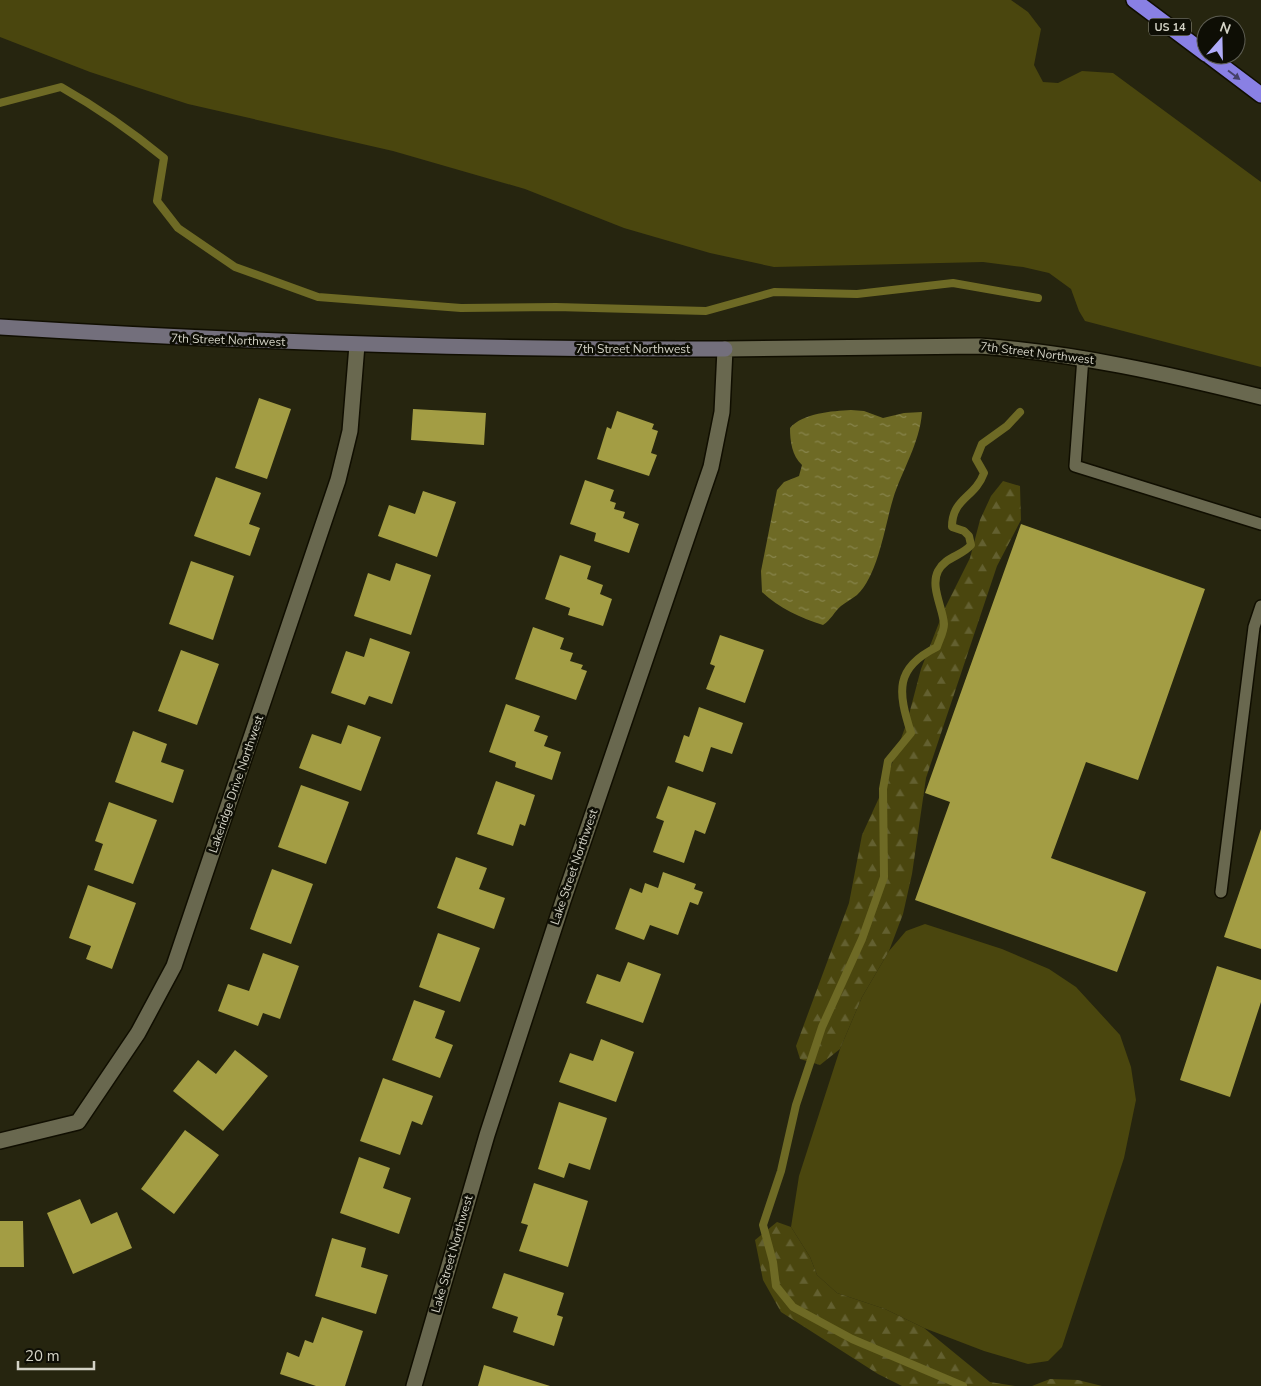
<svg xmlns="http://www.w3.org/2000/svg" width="1261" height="1386" font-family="'Nunito Sans',sans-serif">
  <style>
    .green { fill: #4a460e }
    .forest { fill: url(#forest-firs) }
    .water { fill: url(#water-ripples) }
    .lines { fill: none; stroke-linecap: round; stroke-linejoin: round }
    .stream { stroke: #6e6a25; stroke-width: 8 }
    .building { fill: #a39d44 }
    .lane-casing { stroke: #100e00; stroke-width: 14 }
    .street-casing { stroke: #100e00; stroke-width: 18 }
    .secondary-casing { stroke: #100e00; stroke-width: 18 }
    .highway-casing { stroke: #100e00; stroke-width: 18 }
    .lane { stroke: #69684f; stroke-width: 11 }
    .street { stroke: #69684f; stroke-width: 15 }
    .secondary { stroke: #736f7c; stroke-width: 15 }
    .highway { stroke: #8980e4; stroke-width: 15 }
    .oneway { fill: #454169 }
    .labels { text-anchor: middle; stroke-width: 5; stroke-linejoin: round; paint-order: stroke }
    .shield { fill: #0e0e05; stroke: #99988c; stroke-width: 1 }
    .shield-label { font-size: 11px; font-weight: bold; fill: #d4d3c6 }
    .street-label { font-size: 12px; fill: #d4d3c6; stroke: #0e0e05 }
  </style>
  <defs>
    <pattern id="forest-firs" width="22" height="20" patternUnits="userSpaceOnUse" patternTransform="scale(1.25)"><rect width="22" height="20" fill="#4a460e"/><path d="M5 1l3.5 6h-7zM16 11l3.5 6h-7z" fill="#636030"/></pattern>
    <pattern id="water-ripples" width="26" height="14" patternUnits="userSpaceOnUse" patternTransform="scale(1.25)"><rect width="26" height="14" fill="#6e6a25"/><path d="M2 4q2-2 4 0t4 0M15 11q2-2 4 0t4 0" fill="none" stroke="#88854d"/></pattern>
  </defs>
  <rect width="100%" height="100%" fill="#26250f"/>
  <path class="green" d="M0,0H1011L1028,12L1041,29L1034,65L1043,82L1058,83L1082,71L1113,73L1261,182V367L1085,321L1079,311L1071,289L1049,273L1023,267L983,262L774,267L710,253L624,228L525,189L393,151L188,104L90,72L0,37Z
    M925,924L1002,949L1049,969L1076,987L1120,1035L1131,1067L1136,1100L1124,1158L1062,1347L1048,1361L1028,1364L984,1351L924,1328L885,1309L837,1293L817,1275L810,1257L791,1227L799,1176L840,1049L862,997L889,951L906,931Z"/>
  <path class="forest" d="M1003,481L1020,486L1021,520L997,566L926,778L912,874L903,914L889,951L862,997L840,1049L820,1065L800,1059L796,1046L849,903L862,835L883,789L907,722L921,669L944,610L970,558L980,520L991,496Z
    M777,1222L791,1227L810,1257L817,1275L837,1293L885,1309L924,1328L990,1382L1015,1386H902L878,1374L781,1312L763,1280L755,1240Z
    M1050,1379L1078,1380L1102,1386H1032Z"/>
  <path class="water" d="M851,410L864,411L883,418L904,413L922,412C920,443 902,470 893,499C885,525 878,576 857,595C852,599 846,602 841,606C834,612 831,620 823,625C801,618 779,608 762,592L761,571L777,490L784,482L799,476L802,465C792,456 790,441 790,428C803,413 832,411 851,410Z"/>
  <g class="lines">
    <path class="stream" d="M0,103L61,87C98,108 131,131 164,158L157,201L178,228L235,267L318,297L461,308L556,307L706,311L774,292L857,294L953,283L1038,298
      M963,1386L852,1339L793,1307L776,1286L773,1262L763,1225L781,1171L796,1105L822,1027L862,939L884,877L883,789L888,761L911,733C898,692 894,668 937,647C939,640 944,632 944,624C943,608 930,587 938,571C945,557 962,556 971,545L969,536L964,531L952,527C952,498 975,498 984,473L976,459L982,444L1007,426L1020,412"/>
  </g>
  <path class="building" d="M259,398L291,409L267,479L235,468Z
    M413,409L486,413L484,445L411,440Z
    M617,411L654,424L652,429L658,431L651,453L657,455L649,476L597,459L607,427L611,429Z
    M216,477L261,493L249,524L260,528L250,556L194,536Z
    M585,480L614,490L610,501L616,503L614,509L625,512L623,518L639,524L629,553L594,541L596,533L570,524Z
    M423,491L456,502L437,557L378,536L389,505L415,514Z
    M1021,524L1205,589L1138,780L1086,762L1051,858L1146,892L1117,972L915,900L950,802L925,793Z
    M560,555L591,566L587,579L603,585L600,594L612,599L603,626L568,615L570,608L545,599Z
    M191,561L234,576L213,640L169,624Z
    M396,563L431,575L411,635L354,616L368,573L390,581Z
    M533,627L564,638L560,649L573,653L570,661L583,665L581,669L587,671L576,700L515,679Z
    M720,635L764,650L745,703L706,689L715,666L710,664Z
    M370,638L410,652L392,704L369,696L365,705L331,693L346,651L364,657Z
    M181,650L219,664L197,725L158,711Z
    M506,704L540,716L534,731L548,736L544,746L561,752L552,780L515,767L516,762L489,752Z
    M699,707L743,723L732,754L711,747L703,772L675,762L684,735L689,737Z
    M348,725L381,737L361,791L299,768L312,734L341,744Z
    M133,731L167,744L161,762L184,770L173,803L115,782Z
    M496,781L535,795L525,826L520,824L513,846L477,834Z
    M301,785L349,802L326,864L278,847Z
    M668,786L716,803L705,834L695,830L684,863L653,852L664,821L656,818Z
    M109,802L157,820L133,884L94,870L103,844L95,841Z
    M1261,829V949L1224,937Z
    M456,857L487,868L479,889L505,898L494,929L437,908Z
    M272,869L313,884L291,944L250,929Z
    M663,872L696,884L694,889L703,892L698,905L690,902L678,935L650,925L644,940L615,929L630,888L642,893L645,883L658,888Z
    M88,885L136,903L112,969L86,959L91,946L69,938Z
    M438,933L480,948L460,1002L419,987Z
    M263,953L299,966L280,1019L263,1013L258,1026L218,1011L228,984L249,991Z
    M628,962L661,974L643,1023L586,1003L597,974L620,982Z
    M1217,966L1261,980V1002L1230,1097L1180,1080Z
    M414,1000L445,1011L435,1038L453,1045L440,1078L392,1060Z
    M601,1039L634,1052L616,1102L559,1082L570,1053L593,1061Z
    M235,1050L268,1076L223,1131L173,1091L198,1060L216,1074Z
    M383,1078L433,1096L422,1125L412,1121L400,1155L360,1141Z
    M559,1102L607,1118L590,1170L569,1163L564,1178L538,1169Z
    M185,1130L219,1155L174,1214L141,1189Z
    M359,1157L390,1168L383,1188L411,1198L399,1234L340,1213Z
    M534,1183L588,1201L568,1267L519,1251L528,1225L521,1223Z
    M80,1199L91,1224L117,1212L132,1248L73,1274L47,1213Z
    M0,1221H23L24,1267H0Z
    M332,1238L366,1248L361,1267L388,1275L376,1314L315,1296Z
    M504,1273L564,1293L557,1315L563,1317L554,1346L513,1332L518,1317L492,1308Z
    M322,1317L363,1331L345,1386H316L280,1374L287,1352L299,1357L305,1340L313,1343Z
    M484,1365L550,1386H478Z"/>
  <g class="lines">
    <defs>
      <path id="lane" d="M1083,357L1075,466L1261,524
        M1221,892L1254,627L1261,606"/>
      <path id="street" d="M0,1141L78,1122L138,1033L174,966L338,480L350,431L357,345
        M414,1386L487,1135L563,901L711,467L722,412L725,349L979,346C1075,353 1168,374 1261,397"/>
      <path id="secondary" d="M0,327C242,342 483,350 725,349"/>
      <path id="highway" d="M1134,0L1206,54
        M1208,55L1261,95"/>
    </defs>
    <use href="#lane" class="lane-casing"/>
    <use href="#street" class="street-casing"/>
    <use href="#secondary" class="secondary-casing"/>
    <use href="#highway" class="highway-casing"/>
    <use href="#lane" class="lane"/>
    <use href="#street" class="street"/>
    <use href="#secondary" class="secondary"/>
    <use href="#highway" class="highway"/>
  </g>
  <defs><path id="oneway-solid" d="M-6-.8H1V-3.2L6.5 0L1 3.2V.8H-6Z" transform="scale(1.25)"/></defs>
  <use class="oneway" href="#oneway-solid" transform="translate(1234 75) rotate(37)"/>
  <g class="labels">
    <rect class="shield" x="1149" y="18.5" width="42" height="17" rx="4"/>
    <g class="shield-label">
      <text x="1170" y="31">US 14</text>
    </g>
    <g class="street-label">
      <text transform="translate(228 340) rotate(2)" y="4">7th Street Northwest</text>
      <text x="633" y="353">7th Street Northwest</text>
      <text transform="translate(1037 353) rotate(7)" y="4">7th Street Northwest</text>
      <text transform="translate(236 784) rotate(-71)" y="4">Lakeridge Drive Northwest</text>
      <text transform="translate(574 867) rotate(-71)" y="4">Lake Street Northwest</text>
      <text transform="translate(452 1254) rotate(-74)" y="4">Lake Street Northwest</text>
    </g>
  </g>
  <g transform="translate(1221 40) rotate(20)"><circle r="24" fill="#0e0e05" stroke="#5d5d52"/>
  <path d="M0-4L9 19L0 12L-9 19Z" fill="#b1adfa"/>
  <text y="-8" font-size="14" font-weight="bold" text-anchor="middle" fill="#d4d3c6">N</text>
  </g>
  <path d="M18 1361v8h76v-8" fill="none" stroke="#d4d3c6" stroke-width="2.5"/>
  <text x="25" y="1361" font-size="15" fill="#d4d3c6" stroke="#0e0e05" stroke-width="4" paint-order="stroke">20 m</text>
</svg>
